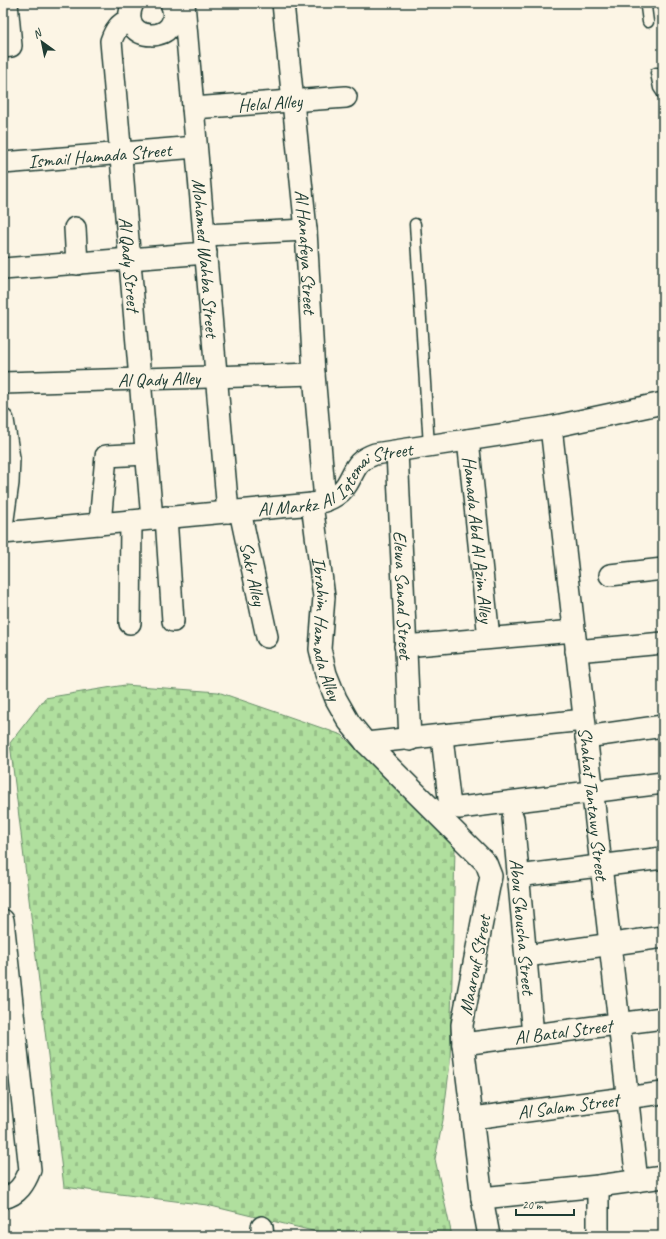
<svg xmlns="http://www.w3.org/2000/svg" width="666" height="1239" font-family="Caveat,sans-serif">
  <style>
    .cemetery { fill: url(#cemetery-stones); stroke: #688e69 }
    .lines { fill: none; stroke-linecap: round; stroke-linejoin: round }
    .service-casing { stroke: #1f3d34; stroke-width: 13 }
    .minor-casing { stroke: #1f3d34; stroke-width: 24 }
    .service { stroke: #fcf5e5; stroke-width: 10 }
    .minor { stroke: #fcf5e5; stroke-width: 21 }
    .labels { text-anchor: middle; stroke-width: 3; stroke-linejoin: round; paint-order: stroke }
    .street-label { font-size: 19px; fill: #1f3d34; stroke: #fcf5e5 }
  </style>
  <defs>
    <pattern id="cemetery-stones" width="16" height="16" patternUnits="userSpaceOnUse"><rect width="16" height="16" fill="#b0df9e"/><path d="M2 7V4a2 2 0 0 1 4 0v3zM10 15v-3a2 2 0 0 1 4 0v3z" fill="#97c089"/></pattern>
  </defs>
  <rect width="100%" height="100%" fill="#fcf5e5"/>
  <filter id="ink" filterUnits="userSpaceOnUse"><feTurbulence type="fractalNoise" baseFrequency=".025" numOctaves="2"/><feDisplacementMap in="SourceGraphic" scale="8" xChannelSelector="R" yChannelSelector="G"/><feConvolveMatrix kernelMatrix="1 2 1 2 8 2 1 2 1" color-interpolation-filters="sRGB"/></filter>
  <g filter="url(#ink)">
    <path class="cemetery" d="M125,685L218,692L342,735L455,848L450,1063L443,1120L435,1159L452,1236H317V1232L207,1205L64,1187L10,743L45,698Z"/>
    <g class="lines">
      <defs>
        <path id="service" d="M648,22L646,7L650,3
          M656,73L659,88L663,94
          M415,224L429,446"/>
        <g id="minor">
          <path d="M133,3C114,45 188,46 171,3"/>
          <path id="s1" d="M184,3L228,512"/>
          <path id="s2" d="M283,3L306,230L314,374L325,501"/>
          <path id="s3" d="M130,19C119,24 115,30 111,41L152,519"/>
          <path d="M3,47L11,46L7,3"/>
          <path id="s4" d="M193,108L346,97"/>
          <path id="s5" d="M3,163L196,147"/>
          <path d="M75,228L77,264"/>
          <path d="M205,235L306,230"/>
          <path d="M3,269L206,253"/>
          <path id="s6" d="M3,383L314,374"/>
          <path d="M3,420L9,458L8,483L3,519"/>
          <path id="s7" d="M551,427L637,1181"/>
          <path id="s8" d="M468,440L489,638"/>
          <path id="s9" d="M397,451L410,740"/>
          <path id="s10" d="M312,504L324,597L320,649L326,674L336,699L349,722L366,743L486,863L491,876L462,1025L463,1044L482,1198L489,1236"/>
          <path id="s11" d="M240,511L267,637"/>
          <path d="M166,517L173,621"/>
          <path d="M100,524L106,456L146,454"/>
          <path id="s12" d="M3,533L312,504C326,501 339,497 347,484C356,469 355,461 375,454L551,427L663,403"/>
          <path d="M610,575L663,569"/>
          <path d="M130,623L131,521"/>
          <path d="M405,646L574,631"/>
          <path d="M576,651L663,643"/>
          <path d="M442,737L449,798L451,805L459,808L663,783"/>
          <path d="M586,737L663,726"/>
          <path d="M366,743L584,720"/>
          <path id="s13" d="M513,818L533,1035"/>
          <path d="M518,876L663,858"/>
          <path d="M3,920L30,1170C25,1183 18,1195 3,1198"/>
          <path d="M526,956L663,937"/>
          <path id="s14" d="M463,1044L663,1018"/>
          <path id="s15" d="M473,1118L663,1093"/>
          <path d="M598,1186V1236"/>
          <path d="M482,1198L598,1186L663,1177"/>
          <path d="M262,1227L263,1236"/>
        </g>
      </defs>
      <use href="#service" class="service-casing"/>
      <use href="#minor" class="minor-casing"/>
      <use href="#service" class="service"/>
      <use href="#minor" class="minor"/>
    </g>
  </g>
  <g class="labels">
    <g class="street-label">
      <text dy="7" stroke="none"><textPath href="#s4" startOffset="77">Helal Alley</textPath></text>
      <text dy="7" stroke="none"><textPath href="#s5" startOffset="97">Ismail Hamada Street</textPath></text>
      <text dy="7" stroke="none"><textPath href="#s2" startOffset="250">Al Hanafeya Street</textPath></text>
      <text dy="7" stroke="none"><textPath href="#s1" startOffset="256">Mohamed Wahba Street</textPath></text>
      <text dy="7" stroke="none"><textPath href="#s3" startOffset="254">Al Qady Street</textPath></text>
      <text dy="7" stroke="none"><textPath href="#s6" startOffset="156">Al Qady Alley</textPath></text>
      <text dy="7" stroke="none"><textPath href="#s12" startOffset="344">Al Markz Al Igtemai Street</textPath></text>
      <text dy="7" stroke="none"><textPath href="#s8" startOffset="100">Hamada Abd Al Azim Alley</textPath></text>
      <text dy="7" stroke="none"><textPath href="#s11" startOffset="64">Sakr Alley</textPath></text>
      <text dy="7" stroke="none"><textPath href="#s9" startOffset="144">Elewa Sanad Street</textPath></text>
      <text dy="7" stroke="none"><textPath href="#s10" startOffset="126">Ibrahim Hamada Alley</textPath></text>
      <text dy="7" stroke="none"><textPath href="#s7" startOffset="379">Shahat Tantawy Street</textPath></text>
      <text dy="7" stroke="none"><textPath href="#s13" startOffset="109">Abou Shousha Street</textPath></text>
      <text transform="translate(474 965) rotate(-79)" y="7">Maarouf Street</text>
      <text dy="7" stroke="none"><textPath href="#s14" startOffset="101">Al Batal Street</textPath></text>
      <text dy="7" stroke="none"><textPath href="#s15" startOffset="96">Al Salam Street</textPath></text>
    </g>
  </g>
  <rect width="666" height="1239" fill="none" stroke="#fcf5e5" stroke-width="16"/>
  <rect x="8" y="8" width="650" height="1223" fill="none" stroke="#1f3d34" stroke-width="1.5" filter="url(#ink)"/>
  <g transform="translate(42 42) rotate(327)" stroke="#fcf5e5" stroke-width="3" paint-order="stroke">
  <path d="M0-3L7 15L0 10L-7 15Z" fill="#1f3d34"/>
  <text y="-6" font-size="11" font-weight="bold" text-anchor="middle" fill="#1f3d34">N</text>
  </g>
  <path d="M516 1209v6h58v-6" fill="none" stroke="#1f3d34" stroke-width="2"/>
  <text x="522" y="1209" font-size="12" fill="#1f3d34" stroke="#fcf5e5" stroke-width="3" paint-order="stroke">20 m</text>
</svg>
